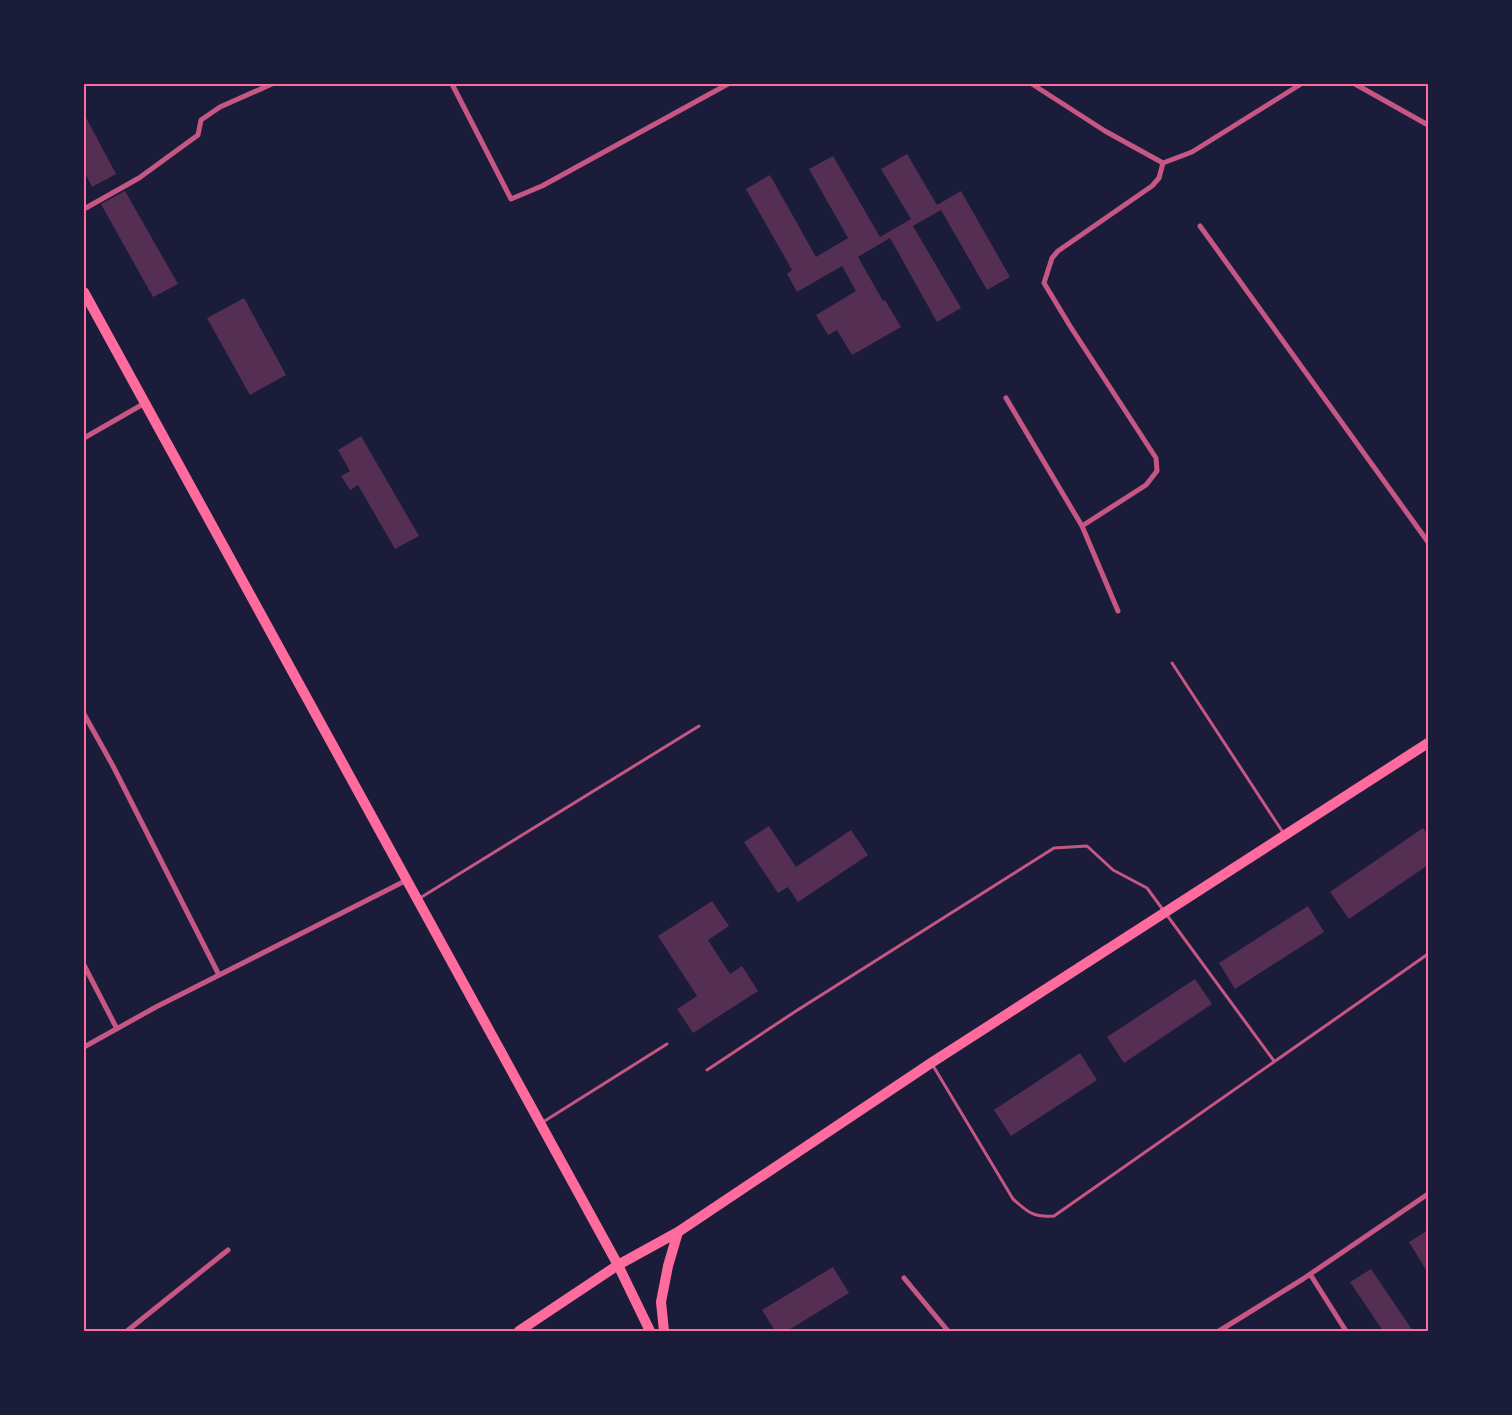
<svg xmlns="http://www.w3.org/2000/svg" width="1512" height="1415" font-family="Raleway,sans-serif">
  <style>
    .building { fill: #542f53 }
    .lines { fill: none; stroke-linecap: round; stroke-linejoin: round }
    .service { stroke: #c65784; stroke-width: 3 }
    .minor { stroke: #c65784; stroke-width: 5 }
    .primary { stroke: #ff6b9d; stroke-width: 10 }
    .neatline { fill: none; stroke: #ff6b9d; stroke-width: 2 }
  </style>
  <rect width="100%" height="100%" fill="#1b1b3a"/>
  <path class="building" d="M84,114L116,174L92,187L84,171Z
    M907,154L937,205L961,191L1010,277L987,290L941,210L913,226L961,308L937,322L890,238L858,257L883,301L885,300L901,327L852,355L837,330L828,335L816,315L856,291L842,266L797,292L787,274L792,270L746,189L770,175L816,257L848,238L809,169L833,156L880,237L911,219L881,169Z
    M125,191L178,284L153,297L101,204Z
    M244,298L286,375L250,395L207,318Z
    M361,436L419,536L395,549L358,485L350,490L341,476L350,471L338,450Z
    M769,826L796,867L851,830L868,855L798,902L788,887L778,893L744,842Z
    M1423,828L1428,835V865L1349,919L1330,892Z
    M712,901L729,926L708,940L730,974L742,966L758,991L693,1033L677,1009L697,996L658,936Z
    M1308,906L1324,932L1235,989L1219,963Z
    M1195,979L1212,1004L1124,1063L1107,1037Z
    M1080,1053L1097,1080L1011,1136L994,1110Z
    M1428,1230V1273L1409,1242Z
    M833,1267L849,1293L787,1331H775L762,1310Z
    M1371,1269L1413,1331H1383L1350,1282Z"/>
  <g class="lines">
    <path class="service" d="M1172,663L1284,834
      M420,898L699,726
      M932,1064L1013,1199C1028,1212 1033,1218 1054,1216L1428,954
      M707,1070L796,1011L1054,848L1087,846L1113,870L1147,888L1274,1061
      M543,1122L667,1044"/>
    <path class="minor" d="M452,84L511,199L542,186L728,84
      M1032,84L1105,131L1163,163L1192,152L1301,84
      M1355,84L1428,125
      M84,209L139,178L198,135L201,120L220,107L272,84
      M1200,226L1428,542
      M1006,398L1082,526L1118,611
      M84,438L145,403
      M1082,526L1146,485L1157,471L1156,458L1070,326L1044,283L1052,258L1058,251L1152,186L1159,178L1163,163
      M84,714L113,766L219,975
      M84,965L117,1029
      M84,1047L156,1007L407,880
      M1310,1274L1346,1331
      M904,1278L948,1331
      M127,1331L228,1250
      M1219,1331L1303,1279L1428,1194"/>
    <path class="primary" d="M84,292L618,1265L650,1331
      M519,1331L618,1265L678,1232L931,1063L1428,743
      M664,1331L661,1302L668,1266L678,1232"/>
  </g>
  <rect width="1512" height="1415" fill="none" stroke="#1b1b3a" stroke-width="170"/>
  <rect x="85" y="85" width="1342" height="1245" class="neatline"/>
</svg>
